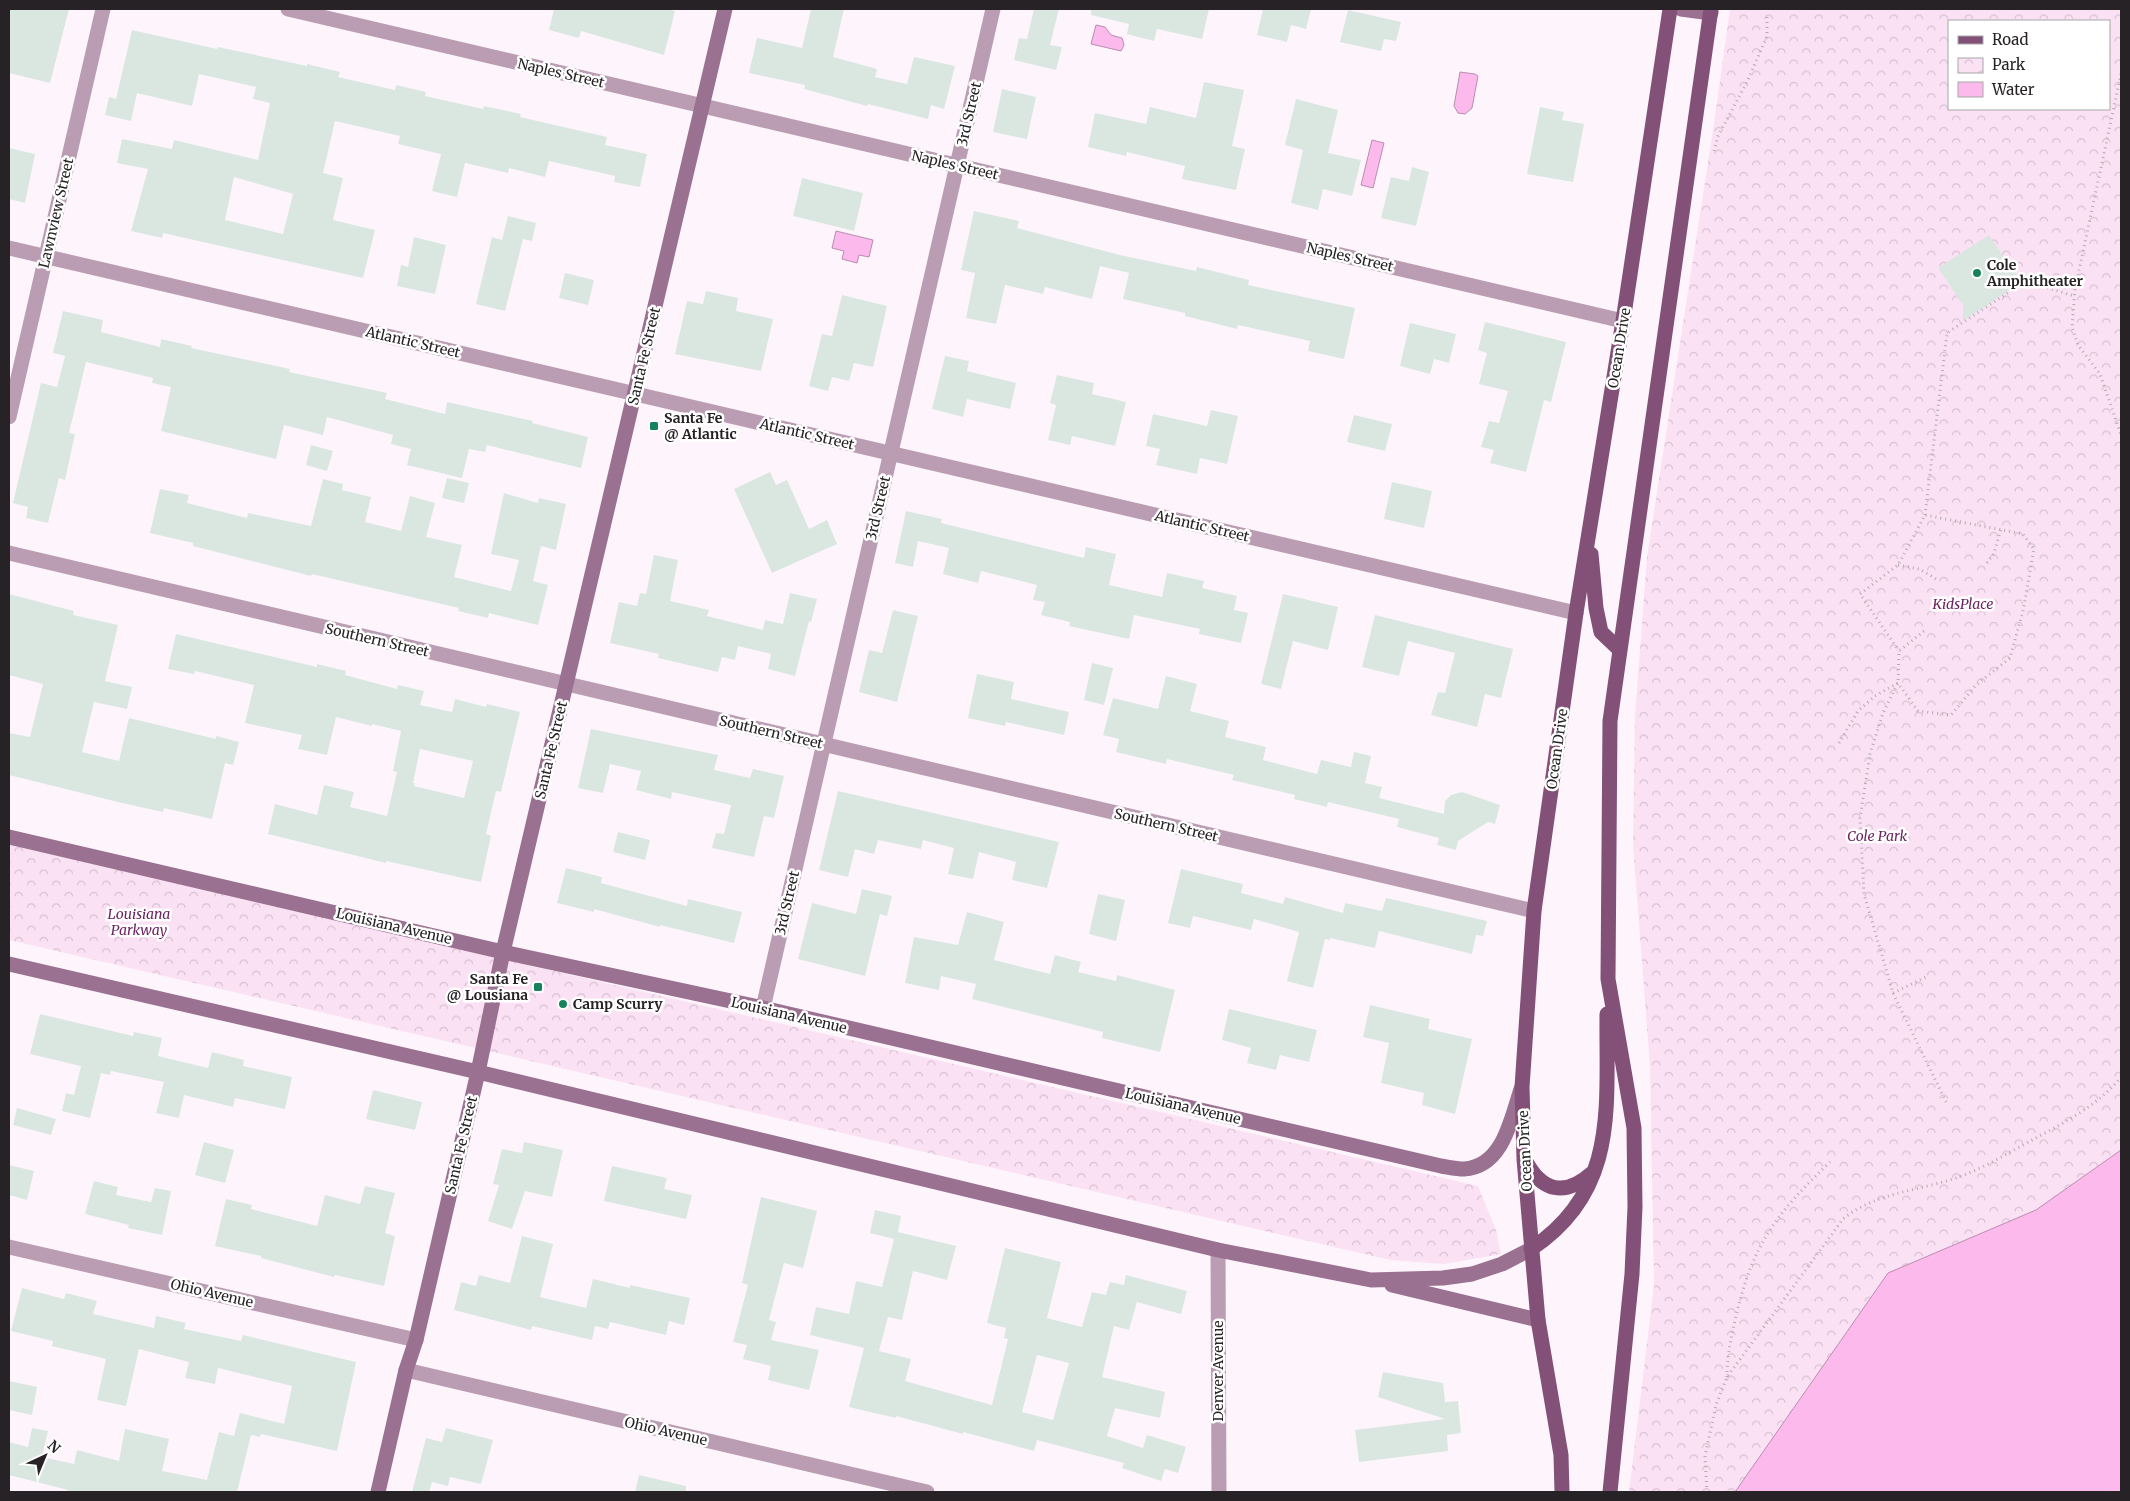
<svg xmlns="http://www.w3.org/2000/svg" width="2130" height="1501" font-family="Merriweather,serif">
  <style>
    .park { fill: url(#park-crowns); fill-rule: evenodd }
    .water { fill: #fbb9ec; stroke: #bb8cb0 }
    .building { fill: #dae7e1; fill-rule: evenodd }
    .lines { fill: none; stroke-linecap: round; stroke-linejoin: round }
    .path { stroke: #b3abb1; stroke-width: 3; stroke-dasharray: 1 4; stroke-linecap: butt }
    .street { stroke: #ba9db2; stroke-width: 15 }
    .secondary { stroke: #9a7190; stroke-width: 15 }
    .primary { stroke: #835178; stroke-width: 15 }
    .poi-dot { fill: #17825e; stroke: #fff; stroke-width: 2 }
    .labels { text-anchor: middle; stroke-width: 5; stroke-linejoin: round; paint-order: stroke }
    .street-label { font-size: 14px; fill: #262225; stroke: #fff }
    .poi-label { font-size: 14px; font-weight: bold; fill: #262225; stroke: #fff; text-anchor: start }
    .park-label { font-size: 14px; font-style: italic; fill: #6c2260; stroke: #fff }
  </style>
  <defs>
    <pattern id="park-crowns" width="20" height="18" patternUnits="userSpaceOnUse" patternTransform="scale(1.25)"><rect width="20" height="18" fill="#fbe1f4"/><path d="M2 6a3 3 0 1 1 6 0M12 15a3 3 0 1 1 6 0" fill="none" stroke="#d7c1d1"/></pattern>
  </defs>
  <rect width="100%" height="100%" fill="#fef5fc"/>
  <path class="park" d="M1730,9H2121V1150L2036,1210L1888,1273L1735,1492H1629L1654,1285L1650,1067L1633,845L1635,716L1647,557L1714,123ZM1949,21H2109V109H1949Z
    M9,844L1478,1186L1496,1230L1501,1254L1444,1264L1390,1260L9,940Z"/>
  <path class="water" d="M1096,25L1105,27L1111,35L1122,38L1124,45L1121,51L1091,44Z
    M1460,72L1475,74L1478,76L1472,108L1465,114L1458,113L1454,106Z
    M1372,140L1384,143L1373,188L1361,185Z
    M836,231L873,240L869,257L859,255L857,263L842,259L844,251L832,248Z
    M2121,1150V1492H1735L1888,1273L2036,1210Z"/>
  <path class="building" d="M9,9H69L50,83L9,73Z
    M554,9H666L675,11L664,55L581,31L579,38L549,30Z
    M811,9H844L833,57L877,69L875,77L907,84L914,57L955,66L944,109L931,105L928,119L868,104L867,106L804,89L805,85L749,73L757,38L802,48Z
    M1034,9H1059L1050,45L1062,47L1056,70L1014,60L1019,38L1027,39Z
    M1091,9H1209L1202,39L1157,29L1154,41L1127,34L1129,24L1091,15Z
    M1263,9H1311L1306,29L1291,25L1287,42L1257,35Z
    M1348,10L1401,22L1396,41L1384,39L1381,51L1340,42Z
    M132,30L217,49L218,47L307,66V64L340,72L338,77L395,90L396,85L426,92L425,96L483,109L484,106L521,114L520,117L607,137L605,145L647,154L640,187L614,182L615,176L549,161L545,177L509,168L508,173L465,163L457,197L432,191L441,154L398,144L400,136L335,121L323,173L343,178L333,220L375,230L363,278L163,233L162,238L131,231L148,169L117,163L122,139L172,149L174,140L258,160L270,103L253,99L256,87L199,74L192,106L137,93L131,121L105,115L109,97L116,99ZM234,177L293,194L283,234L225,220Z
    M1204,82L1244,90L1232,146L1245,149L1236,190L1182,179L1185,166L1127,152L1126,156L1088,147L1095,113L1146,124L1150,107L1196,118Z
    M1002,89L1036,97L1027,139L993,132Z
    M1296,99L1338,110L1328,153L1361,160L1352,196L1323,189L1318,210L1291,203L1303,150L1285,145Z
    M1540,107L1564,112L1562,120L1584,124L1573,182L1527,174Z
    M9,148L35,154L25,203L9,199Z
    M1412,167L1429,172L1416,226L1381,218L1391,177L1409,181Z
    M802,178L863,193L854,231L793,216Z
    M974,211L1019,221L1017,228L1120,255L1196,271L1197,267L1249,280L1248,285L1355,308L1344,359L1308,351L1310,341L1238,325L1237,329L1185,316V313L1123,299L1129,273L1100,266L1092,299L1045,287L1043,294L1005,285L996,324L966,318L975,273L961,270Z
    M508,216L536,223L532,241L523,239L505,311L476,304L492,237L502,240Z
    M1989,235L2015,274L2026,279L1963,321V305L1938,268Z
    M414,237L446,245L435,294L397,286L401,265L408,267Z
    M565,273L594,280L588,305L559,298Z
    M706,291L738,298L736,311L773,319L761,371L675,354L687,301L703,304Z
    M842,295L887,306L873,367L854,363L849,381L832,377L828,391L809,386L822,334L832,336Z
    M63,311L103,320L101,332L160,347L161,339L192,346L191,348L290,369L289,372L387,393L385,399L445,414L447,402L533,421L532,423L588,437L581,468L487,445L485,452L469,449L462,478L407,465L411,449L391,444L393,435L327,417L323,435L284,425L276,459L161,431L171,387L152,383L153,378L86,362L69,433L75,434L65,480L59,478L48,523L26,518L28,507L13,503L41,383L57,387L65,356L53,353Z
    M1485,322L1566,342L1551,402L1544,400L1526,472L1490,463L1494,450L1481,447L1489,421L1499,423L1508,391L1479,384L1487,353L1478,350Z
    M1410,323L1456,334L1449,363L1434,359L1430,374L1400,366Z
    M945,356L969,361L967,371L1016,383L1010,409L967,399L963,417L932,409Z
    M1057,375L1094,383L1092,394L1126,402L1115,446L1072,436L1070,445L1048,440L1056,405L1050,403Z
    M1211,410L1238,416L1227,464L1200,458L1197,474L1156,465L1160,449L1146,446L1153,414L1207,426Z
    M1354,415L1392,424L1385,451L1347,442Z
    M311,445L333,451L327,471L306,465Z
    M770,472L776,485L787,480L809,529L827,520L837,544L772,573L734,489Z
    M447,478L469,483L464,503L442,498Z
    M323,479L343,484L342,490L371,497L365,522L401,531L410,496L435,503L426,537L462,545L454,577L511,591L519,560L491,554L504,493L538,503L539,498L566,504L556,550L541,546L533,581L548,585L538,625L489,613L488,618L458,611L459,608L312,574L311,576L193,546V543L150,533L160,489L189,495L187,503L247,518L248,513L311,526Z
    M1392,482L1432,491L1424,528L1384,519Z
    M906,511L942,519L941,523L1084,558L1086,547L1116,554L1109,585L1162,597L1167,573L1204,581L1202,588L1237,596L1234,610L1248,613L1241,643L1199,634L1200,629L1134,615L1129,639L1069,626L1070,622L1041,615L1045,602L1033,600L1037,585L981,571L978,583L943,574L949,548L918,541L913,567L895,563Z
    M654,555L678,560L670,601L709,610L707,616L763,630L765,620L783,624L790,593L817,599L811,622L809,621L795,676L768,669L771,654L738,646L735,660L722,657L718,672L658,658L659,654L610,643L619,602L637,606L640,593L646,594Z
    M9,594L74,611L73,615L118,625L105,681L132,687L127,709L94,702L82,752L119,761L129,718L216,739V736L239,742L233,765L225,763L212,819L164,808L163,812L122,803L9,775V733L30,737L43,684L9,675Z
    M1283,594L1338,607L1328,650L1293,641L1281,689L1261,684Z
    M893,610L918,616L897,702L859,692L869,650L882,653Z
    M1375,615L1513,649L1501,698L1485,694L1477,727L1431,715L1438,692L1445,693L1455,653L1408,641L1399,676L1362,667Z
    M176,634L317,667V664L346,671L345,675L397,689L398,685L424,691L420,705L452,712L455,699L486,707L487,704L520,712L501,792L496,791L486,834L491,836L481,882L386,861V863L268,834L275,804L317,815L324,785L354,792L350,807L387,816L397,772L393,771L401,731L372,724V726L336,717L327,755L298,749L302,735L245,723L254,685L195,671L194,674L168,669ZM420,749L473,761L464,798L414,786L415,783H413Z
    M1092,663L1113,668L1104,705L1084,700Z
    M977,674L1014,682L1011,699L1069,712L1064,735L1006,722L1005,726L968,718Z
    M1166,676L1197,684L1190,711L1229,721L1225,737L1266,747L1263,760L1317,774L1321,760L1351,767L1354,752L1371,756L1365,783L1382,787L1379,798L1444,814L1445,801L1451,795L1462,792L1500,805L1495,824L1488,822L1458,841L1456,850L1437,845L1439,838L1397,827L1399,819L1328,802L1327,807L1294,799L1295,795L1232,780L1234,775L1167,759L1166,764L1116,752L1119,739L1103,735L1113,698L1158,709Z
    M591,729L718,755L714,770L750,778L753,769L784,776L774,818L764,816L754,857L712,848L716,833L724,834L731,805L672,792L671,799L636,790L641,771L610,764L603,793L578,788Z
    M838,791L1059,842L1047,888L1012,880L1016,862L979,852L973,879L948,874L954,848L923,840L921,849L878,840L874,854L855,849L848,877L819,870Z
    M618,832L650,840L645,860L613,852Z
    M566,868L602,877L601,883L687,906L688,899L742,912L734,943L660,925V927L594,909V912L557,903Z
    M1181,869L1243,884L1241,893L1283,904L1285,897L1343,913L1345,903L1382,911L1386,898L1487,921L1483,936L1476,935L1472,954L1379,931L1375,948L1330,938V940L1325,939L1313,988L1287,981L1299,932L1254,919L1251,930L1193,916L1190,928L1168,923Z
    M862,889L892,896L887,916L880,914L865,976L798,959L812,903L856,914Z
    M1098,894L1125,900L1116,941L1089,934Z
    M967,912L1004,922L994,960L1050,974L1055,955L1081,962L1078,972L1116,981L1117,975L1175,990L1160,1052L1102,1038L1103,1032L972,999L976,984L941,976L939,990L905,983L914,937L958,945Z
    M1370,1005L1430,1019L1428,1029L1472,1039L1455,1114L1422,1105L1424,1093L1381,1083L1389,1043L1363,1037Z
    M1229,1009L1317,1030L1309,1062L1280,1055L1276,1070L1247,1063L1251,1048L1222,1040Z
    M40,1014L133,1036L134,1032L162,1038L158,1056L208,1068L212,1052L244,1060L243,1066L292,1077L285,1109L235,1098L233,1107L184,1095L179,1118L156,1113L164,1082L111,1071L110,1075L101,1073L90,1118L62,1111L66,1093L74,1095L81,1066L30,1054Z
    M373,1090L422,1102L415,1130L366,1119Z
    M17,1108L56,1119L51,1135L13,1125Z
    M204,1142L234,1150L225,1183L195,1175Z
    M524,1142L563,1150L552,1197L525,1191L512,1229L488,1221L499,1185L493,1184L502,1149L522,1153Z
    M9,1165L34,1171L27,1200L9,1195Z
    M612,1166L667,1178L664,1189L692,1195L686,1219L604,1201Z
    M94,1181L118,1187L116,1195L151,1202L155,1188L171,1191L162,1235L128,1228L129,1225L85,1214Z
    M365,1186L395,1193L385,1233L395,1236L384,1286L335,1275L334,1277L261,1258V1256L215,1246L226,1199L252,1205L251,1209L317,1226L325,1195L360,1204Z
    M761,1197L817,1211L803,1268L784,1263L769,1320L776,1322L771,1340L819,1350L809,1390L768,1380L771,1366L743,1359L747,1345L733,1342L748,1285L742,1283Z
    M875,1210L901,1216L898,1232L956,1246L947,1280L913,1271L902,1320L888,1317L879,1351L911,1359L905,1381L992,1405L1008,1339L1004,1338L1006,1328L987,1323L1005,1248L1061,1262L1047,1318L1082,1327L1092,1292L1106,1295L1110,1282L1124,1285L1126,1275L1187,1291L1181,1314L1137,1302L1129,1330L1114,1326L1102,1377L1165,1392L1160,1418L1115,1408L1107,1436L1143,1448L1147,1435L1186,1447L1178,1473L1165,1469L1161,1481L1122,1468L1124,1463L1037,1440L1034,1451L963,1432V1434L896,1416V1418L849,1407L864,1348L810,1335L816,1307L849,1314L856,1281L882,1287L894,1239L870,1233ZM1037,1355L1069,1363L1053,1420L1022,1412Z
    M522,1236L553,1244L540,1297L586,1308L593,1279L630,1288V1285L690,1298L684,1325L669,1321L666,1335L610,1322L608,1329L595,1326L592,1340L532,1326L531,1330L454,1310L461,1282L476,1286L479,1275L510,1283Z
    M22,1288L64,1299L66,1293L97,1301L93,1314L154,1328L156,1316L186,1323L184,1329L241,1341L243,1335L356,1362L337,1451L261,1434L260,1437L251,1435L237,1492H67L68,1490L9,1475V1442L28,1447L32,1428L48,1431L42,1457L74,1464L77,1450L119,1461L125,1429L169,1439L162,1471L207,1480L219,1432L234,1436L240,1413L284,1424L292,1386L218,1368L215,1384L185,1378L189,1362L139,1349L126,1406L97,1400L106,1359L52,1346L53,1341L11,1331Z
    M1383,1372L1443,1383L1445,1402L1458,1401L1461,1433L1447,1435L1448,1451L1359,1462L1355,1430L1445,1419L1378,1397Z
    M9,1381L37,1387L32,1415L9,1410Z
    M446,1428L493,1440L481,1484L450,1477L448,1486L432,1482L429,1492H412L426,1438L442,1442Z
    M639,1475L686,1486V1492H635Z"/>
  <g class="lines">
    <path class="path" d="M2121,74L2075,289L2072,327L2078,345L2100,374L2121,435
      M1714,151L1718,136L1747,82L1767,36V16
      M1925,515L1947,333L2026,281L2074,296
      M1987,563L1994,553L2001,529
      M1898,565L1919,569L1938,580
      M1924,631L1899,651L1898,683L1883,713L1870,754L1860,818L1864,894L1893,993L1946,1102
      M1839,743L1858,711L1875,696L1898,683L1918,711L1951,715L1976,685L2010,658L2023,611L2034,549L2023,534L1925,515L1898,565L1860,594L1899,651
      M1893,993L1926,977
      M1727,1377C1727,1356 1731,1337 1736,1316C1753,1243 1777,1213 1830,1162
      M1707,1492L1705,1456L1716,1405L1727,1377L1843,1219C1873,1194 1915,1191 1953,1179C1978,1171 2001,1157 2025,1144C2059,1125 2096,1108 2121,1077"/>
    <path class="street" d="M288,9L1623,321
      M9,248L1576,613
      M9,417L103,9
      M9,553L1534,911
      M763,1008L993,9
      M9,1247L416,1340
      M1218,1250L1219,1492
      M406,1370L927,1492"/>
    <path class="secondary" d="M1681,9L1711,13
      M9,837L503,952L763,1008L1441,1166C1448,1167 1456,1169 1464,1169C1503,1167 1511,1119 1521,1089
      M9,964L478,1072L1218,1250L1371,1280L1443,1278L1472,1274L1502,1264L1531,1249
      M1392,1285L1538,1320
      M378,1492L406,1370L416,1340L478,1072L503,952L725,9"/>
    <path class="primary" d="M1591,554L1596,608L1601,632L1620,650
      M1525,1160C1542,1192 1565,1197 1592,1173
      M1531,1249C1619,1191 1606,1107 1607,1014
      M1562,1492L1561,1455L1538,1320L1524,1159L1522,1087L1534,911L1576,613L1623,321L1670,9
      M1610,1492L1632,1274L1635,1207L1634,1128L1608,979L1610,721L1711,9"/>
  </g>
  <g class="poi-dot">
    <circle cx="1977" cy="273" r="5"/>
    <rect x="649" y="421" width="10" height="10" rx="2.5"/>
    <rect x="533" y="982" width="10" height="10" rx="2.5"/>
    <circle cx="563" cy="1004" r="5"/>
  </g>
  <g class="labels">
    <g class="street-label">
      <text transform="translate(561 73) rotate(13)" y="5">Naples Street</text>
      <text transform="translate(969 114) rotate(-77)" y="5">3rd Street</text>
      <text transform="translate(955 165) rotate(13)" y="5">Naples Street</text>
      <text transform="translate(56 213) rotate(-77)" y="5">Lawnview Street</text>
      <text transform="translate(1350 257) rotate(13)" y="5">Naples Street</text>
      <text transform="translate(413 342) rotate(13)" y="5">Atlantic Street</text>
      <text transform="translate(1619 348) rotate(-81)" y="5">Ocean Drive</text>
      <text transform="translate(644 356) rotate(-77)" y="5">Santa Fe Street</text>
      <text transform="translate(807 434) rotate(13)" y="5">Atlantic Street</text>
      <text transform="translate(878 508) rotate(-77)" y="5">3rd Street</text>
      <text transform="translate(1202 526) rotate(13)" y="5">Atlantic Street</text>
      <text transform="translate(377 640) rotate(13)" y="5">Southern Street</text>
      <text transform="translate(771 732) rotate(13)" y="5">Southern Street</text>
      <text transform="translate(1557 749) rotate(-82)" y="5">Ocean Drive</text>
      <text transform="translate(551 750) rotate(-77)" y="5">Santa Fe Street</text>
      <text transform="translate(1166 825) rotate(13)" y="5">Southern Street</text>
      <text transform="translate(787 903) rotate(-77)" y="5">3rd Street</text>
      <text transform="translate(394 926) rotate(13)" y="5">Louisiana Avenue</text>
      <text transform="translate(789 1015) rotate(13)" y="5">Louisiana Avenue</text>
      <text transform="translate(1183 1106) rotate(13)" y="5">Louisiana Avenue</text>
      <text transform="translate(461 1145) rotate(-77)" y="5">Santa Fe Street</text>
      <text transform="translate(1525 1151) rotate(-93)" y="5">Ocean Drive</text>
      <text transform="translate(212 1293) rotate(13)" y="5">Ohio Avenue</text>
      <text transform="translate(1218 1371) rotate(-90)" y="5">Denver Avenue</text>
      <text transform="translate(666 1431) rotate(13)" y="5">Ohio Avenue</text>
    </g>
    <g class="poi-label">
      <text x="1987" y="270">Cole<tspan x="1987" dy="16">Amphitheater</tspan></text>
      <text x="664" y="423">Santa Fe<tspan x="664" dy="16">@ Atlantic</tspan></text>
      <text x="528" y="984" text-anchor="end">Santa Fe<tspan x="528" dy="16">@ Lousiana</tspan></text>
      <text x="573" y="1009">Camp Scurry</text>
    </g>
    <g class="park-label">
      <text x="1963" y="609">KidsPlace</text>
      <text x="1877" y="841">Cole Park</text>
      <text x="139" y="919">Louisiana<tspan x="139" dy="16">Parkway</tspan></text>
    </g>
  </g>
  <rect width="2130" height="1501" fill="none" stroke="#262225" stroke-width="20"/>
  <rect x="1948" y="20" width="162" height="90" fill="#ffffff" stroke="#a8a7a8"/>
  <rect x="1958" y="36" width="25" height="8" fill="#835178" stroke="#a8a7a8"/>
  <text x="1992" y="45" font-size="15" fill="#262225">Road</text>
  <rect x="1958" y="58" width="25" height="15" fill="url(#park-crowns)" stroke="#a8a7a8"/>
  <text x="1992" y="70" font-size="15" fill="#262225">Park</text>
  <rect x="1958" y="82" width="25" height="15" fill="#fbb9ec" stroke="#a8a7a8"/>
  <text x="1992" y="95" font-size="15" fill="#262225">Water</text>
  <g transform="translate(45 1456) rotate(44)" stroke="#ffffff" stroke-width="4" paint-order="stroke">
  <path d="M0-4L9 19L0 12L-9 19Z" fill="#262225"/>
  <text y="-8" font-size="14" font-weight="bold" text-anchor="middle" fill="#262225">N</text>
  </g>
</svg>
